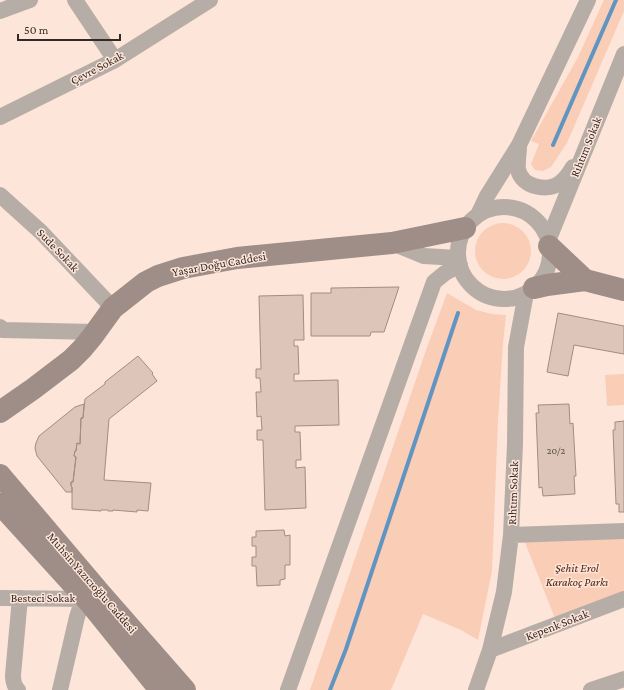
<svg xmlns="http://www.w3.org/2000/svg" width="624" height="690" font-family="'Crimson Pro',serif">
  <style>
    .green { fill: #facdb6 }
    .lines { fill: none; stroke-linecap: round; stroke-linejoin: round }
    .stream { stroke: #6095c1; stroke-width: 4 }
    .building { fill: #dec5b9; stroke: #a38c80 }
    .street { stroke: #b7ada7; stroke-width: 16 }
    .secondary { stroke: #9e8e87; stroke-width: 22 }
    .labels { text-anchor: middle; stroke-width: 3; stroke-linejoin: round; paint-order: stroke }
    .number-label { font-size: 10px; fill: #5e514a }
    .street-label { font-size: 12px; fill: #332a25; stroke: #fee5d9 }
    .park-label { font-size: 12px; font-style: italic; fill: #441d05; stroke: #fee5d9 }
  </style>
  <rect width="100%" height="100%" fill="#fee5d9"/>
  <path class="green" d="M604,0H624V11L567,143L551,167L543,171L535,170L531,164L539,144L531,141L578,57Z
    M475 251a28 28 0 1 1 56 0a28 28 0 1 1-56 0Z
    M447,293L476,310L492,314L506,315L503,344L498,421L492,571L478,640L461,630L423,614L391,690H310L426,350Z
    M624,374V405L607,406L605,375Z
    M624,536V595L556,621L524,540Z"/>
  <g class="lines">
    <path class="stream" d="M553,145L616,0
      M330,690L346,649L458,313"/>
  </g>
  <path class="building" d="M399,287L384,332H371L370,336H311V293H331V288Z
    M303,295L304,340H294V346H298L299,374H294V381L338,380L339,425L295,426V432H300L301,460H296V468L305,467L306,508L265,510L263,440H257V430H262L261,416L257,417L256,392H261L260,378H256V369H261L259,296Z
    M558,313L624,326V354L574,345L568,376L547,372Z
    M138,356L153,373L152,374L157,381L109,419L104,480L151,483L148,511L137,510V512L113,510V511H108V510H101V511L72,509V487L71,486V482H73L76,457L74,456L75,451H76L77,443L80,444L81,418H83L85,399L105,384V382Z
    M84,404L83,418H81L80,444L77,443L76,451H75L74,456L76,457L73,482H71V486L72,487V492H66L37,456L35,448L36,443L39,436L75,407Z
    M569,404L570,424L573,423L576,476H574L575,494L543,496L542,487L539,488L536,413H539L538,405Z
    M624,421V512H619V504H616L613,430H615V422Z
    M284,530L285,536L290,535V565H285V579L280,580V585L257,586L256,566H252V557H256V546H252V537H256V531Z"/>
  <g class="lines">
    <path class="street" d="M75,0L115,60
      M0,11L30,0
      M0,117L115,60L210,0
      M519,147C519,154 517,162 518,169C521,187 548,193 561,182C566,178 570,172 573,167
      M0,195L41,232L113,308
      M458 253a46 46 0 1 1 92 0a46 46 0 1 1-92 0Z
      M478,215L487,196L519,145L588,0
      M548,241L624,54
      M392,243L424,256L458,258
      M0,327L3,330L95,332
      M511,535L624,531
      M0,598L86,599
      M490,650L624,599
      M18,690C14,686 13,681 13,675L20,598
      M60,690L77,617L81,605L86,599
      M288,690L434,282L445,273L460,265
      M476,690L490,650L504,592L511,535L515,444L516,347L526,293
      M591,690L624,679"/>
    <path class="secondary" d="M549,246L585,280
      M534,288L547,285L585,280L624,290
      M0,412L33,389L71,360L82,349L92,337L113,308L146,282L158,276L183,268L237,258L392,243L465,228
      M0,475L101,594L185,690
      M0,504L90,603L160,690"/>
  </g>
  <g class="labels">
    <g class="number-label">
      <text x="556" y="454">20/2</text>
    </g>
    <g class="street-label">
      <text transform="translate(97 68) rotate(-28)" y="4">Çevre Sokak</text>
      <text transform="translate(586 147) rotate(-68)" y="4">Rıhtım Sokak</text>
      <text transform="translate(58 250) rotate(46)" y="4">Sude Sokak</text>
      <text transform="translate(219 264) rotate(-10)" y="4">Yaşar Doğu Caddesi</text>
      <text transform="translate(513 493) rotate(-88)" y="4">Rıhtım Sokak</text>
      <text transform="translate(92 583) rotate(49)" y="4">Muhsin Yazıcıoğlu Caddesi</text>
      <text x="43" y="602">Besteci Sokak</text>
      <text transform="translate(557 625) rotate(-21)" y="4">Kepenk Sokak</text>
    </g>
    <g class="park-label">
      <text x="577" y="572">Şehit Erol<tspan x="577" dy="14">Karakoç Parkı</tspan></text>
    </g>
  </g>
  <path d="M18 34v6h102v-6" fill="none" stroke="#332a25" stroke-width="2"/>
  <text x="24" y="34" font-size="12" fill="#332a25" stroke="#fee5d9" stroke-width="3" paint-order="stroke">50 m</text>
</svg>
